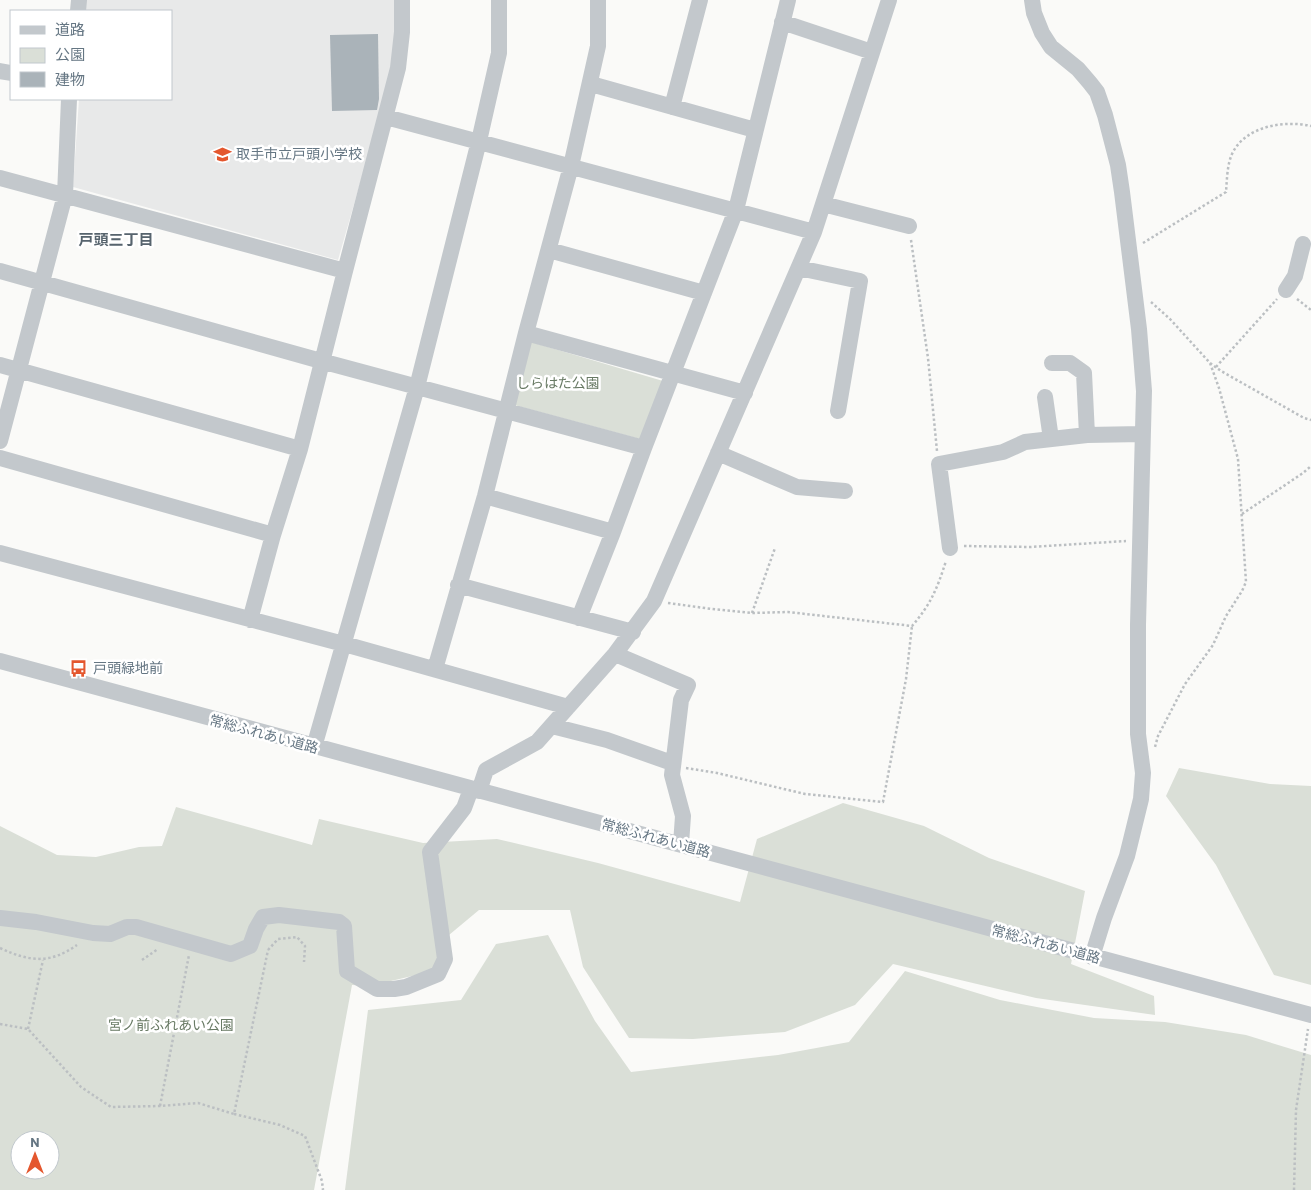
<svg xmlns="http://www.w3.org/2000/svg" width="1311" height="1190" font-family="Barlow,'Noto Sans JP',sans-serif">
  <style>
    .built { fill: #e8e9e9 }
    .green { fill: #dadfd7; fill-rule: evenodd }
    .building { fill: #aab3b9 }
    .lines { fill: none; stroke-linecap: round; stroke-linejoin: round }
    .path { stroke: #bbbfc2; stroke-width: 2.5; stroke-dasharray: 2.5 2.5; stroke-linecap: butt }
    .minor { stroke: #c3c8cc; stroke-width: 16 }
    .labels { text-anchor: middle; stroke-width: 5; stroke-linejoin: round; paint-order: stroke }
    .poi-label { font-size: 14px; fill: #657683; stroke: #fff; text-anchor: start }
    .park-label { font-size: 14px; fill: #687a64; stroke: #fff }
    .street-label { font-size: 14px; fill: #657683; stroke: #fff }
    .neighbourhood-label { font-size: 15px; font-weight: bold; fill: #57646e; stroke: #fff }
  </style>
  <rect width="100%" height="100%" fill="#fafaf8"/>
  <path class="built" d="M86,0H395L396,35L392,72L338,260L73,187L79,99H171V11H85Z"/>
  <path class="green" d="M531,342L663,381L640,439L514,405Z
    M1179,768L1270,784L1311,786V985L1274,975L1216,865L1166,796Z
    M843,803L924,826L989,858L1085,891L1071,964L1154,996L1155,1015L1036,998L893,964L855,1005L785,1032L693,1039L629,1038L583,967L570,910H479L449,935L433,971L370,986L352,985L314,1190H0V826L57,855L96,857L139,847L162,846L176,807L312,845L319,819L423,843L497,839L598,863L740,902L757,839ZM20,1140H50V1170H20Z
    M548,935L595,1021L631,1072L778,1055L849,1042L905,971L1000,1000L1094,1018L1165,1022L1246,1035L1311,1055V1190H345L368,1010L461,1000L496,944Z"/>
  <path class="building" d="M378,34L379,99L377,110L332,111L330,35Z"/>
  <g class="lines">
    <path class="path" d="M911,240L928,358L937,451
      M1143,243L1226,192C1227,180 1227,165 1232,154C1245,126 1284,120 1311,126
      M1297,299L1311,310
      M1151,302L1170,319L1210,363L1219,388L1238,459L1246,582L1242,591L1226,616L1213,645L1185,684L1158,736L1155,747
      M1210,363L1221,371L1304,418L1311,420
      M1216,367L1277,299
      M1242,514L1303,473L1311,466
      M964,546L1030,547L1126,541
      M668,603L712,609L752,613L788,612L912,626C931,604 937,589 946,561
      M752,613L775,548
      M686,768L717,773L805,794L883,802L906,679L912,626
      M0,948C30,962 50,964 77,945
      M268,950L278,939L297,937L305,946L304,962
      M142,960L158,949
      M0,1024L28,1029L81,1087L111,1107L160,1106L198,1103L234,1114L268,950
      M28,1029L43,960
      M160,1106L189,955
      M234,1114L280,1125L305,1136L322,1181L323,1190
      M1294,1190L1296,1110L1308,1029"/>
    <path class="minor" d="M1032,0L1034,13L1042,33L1051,47L1078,69L1090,83L1097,92L1105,115L1118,165L1122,192L1139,329L1144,391L1138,625V734L1143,773L1141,799L1127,856L1104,918L1092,957
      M78,11L79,0
      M782,22L872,52
      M0,71L11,73
      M591,84L755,130
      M672,107L700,0
      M386,117L814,232
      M0,178L345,271
      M823,204L909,226
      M549,250L704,293
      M799,268L860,281L838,411
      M0,271L321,361L644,448
      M1286,290L1295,276L1303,244
      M526,333L745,393
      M1052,363H1070L1084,373L1087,435
      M0,365L300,449
      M1045,397L1051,439
      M0,441L65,195L69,99
      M718,453L797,487L845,491
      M0,458L273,535
      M485,496L613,532
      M950,548L939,464L1003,452L1025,442L1087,435L1142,434
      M0,553L355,647L568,707
      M458,585L633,632
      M579,618L613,532L644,448L736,210L788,0
      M250,620L273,535L300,449L345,271L398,68L402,32V0
      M615,654L688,685L681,700L672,775L683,816L681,844
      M0,661L1311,1015
      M435,669L485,496L526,333L571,166L598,46V0
      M552,726L607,740L672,763
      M314,747L417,387L479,141L499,53V0
      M479,791L486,770L537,742L615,654L654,601L814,232L889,0
      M0,918L36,922L93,933L110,934L127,927H136L231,954L250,946L256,929L263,917L279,915L339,922L344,926L347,971L377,989H394L406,987L438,974L445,959L430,852L464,808L471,789"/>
  </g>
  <defs>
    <symbol id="school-bare" viewBox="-9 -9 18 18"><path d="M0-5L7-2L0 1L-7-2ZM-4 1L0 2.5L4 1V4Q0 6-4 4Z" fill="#e4572e" stroke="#fff" stroke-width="2.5" paint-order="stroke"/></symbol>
    <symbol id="bus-bare" viewBox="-9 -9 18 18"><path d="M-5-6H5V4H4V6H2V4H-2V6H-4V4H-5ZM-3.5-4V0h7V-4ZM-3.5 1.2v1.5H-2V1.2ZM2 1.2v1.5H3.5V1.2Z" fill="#e4572e" stroke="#fff" stroke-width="2.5" paint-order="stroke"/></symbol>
  </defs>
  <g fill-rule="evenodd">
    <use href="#school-bare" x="210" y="142" width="25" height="25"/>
    <use href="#bus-bare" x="66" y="656" width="25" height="25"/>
  </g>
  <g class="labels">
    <g class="poi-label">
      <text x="236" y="159">取手市立戸頭小学校</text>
      <text x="93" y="673">戸頭緑地前</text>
    </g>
    <g class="park-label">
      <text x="558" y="388">しらはた公園</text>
      <text x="171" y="1030">宮ノ前ふれあい公園</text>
    </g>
    <g class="street-label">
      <text transform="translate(264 734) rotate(15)" y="5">常総ふれあい道路</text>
      <text transform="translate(656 838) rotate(15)" y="5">常総ふれあい道路</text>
      <text transform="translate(1046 944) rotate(15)" y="5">常総ふれあい道路</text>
    </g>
    <g class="neighbourhood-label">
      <text x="116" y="245">戸頭三丁目</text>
    </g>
  </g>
  <rect x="10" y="10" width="162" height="90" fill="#ffffff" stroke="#c1c8cd"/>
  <rect x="20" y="26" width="25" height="8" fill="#c3c8cc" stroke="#c1c8cd"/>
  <text x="55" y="35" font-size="15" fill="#657683">道路</text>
  <rect x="20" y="48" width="25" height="15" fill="#dadfd7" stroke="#c1c8cd"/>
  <text x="55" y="60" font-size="15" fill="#657683">公園</text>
  <rect x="20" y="72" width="25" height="15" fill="#aab3b9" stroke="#c1c8cd"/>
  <text x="55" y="85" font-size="15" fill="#657683">建物</text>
  <g transform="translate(35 1155)"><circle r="24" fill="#ffffff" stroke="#c1c8cd"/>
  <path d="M0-4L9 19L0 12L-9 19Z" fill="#e4572e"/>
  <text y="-8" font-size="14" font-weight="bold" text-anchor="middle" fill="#657683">N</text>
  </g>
</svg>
